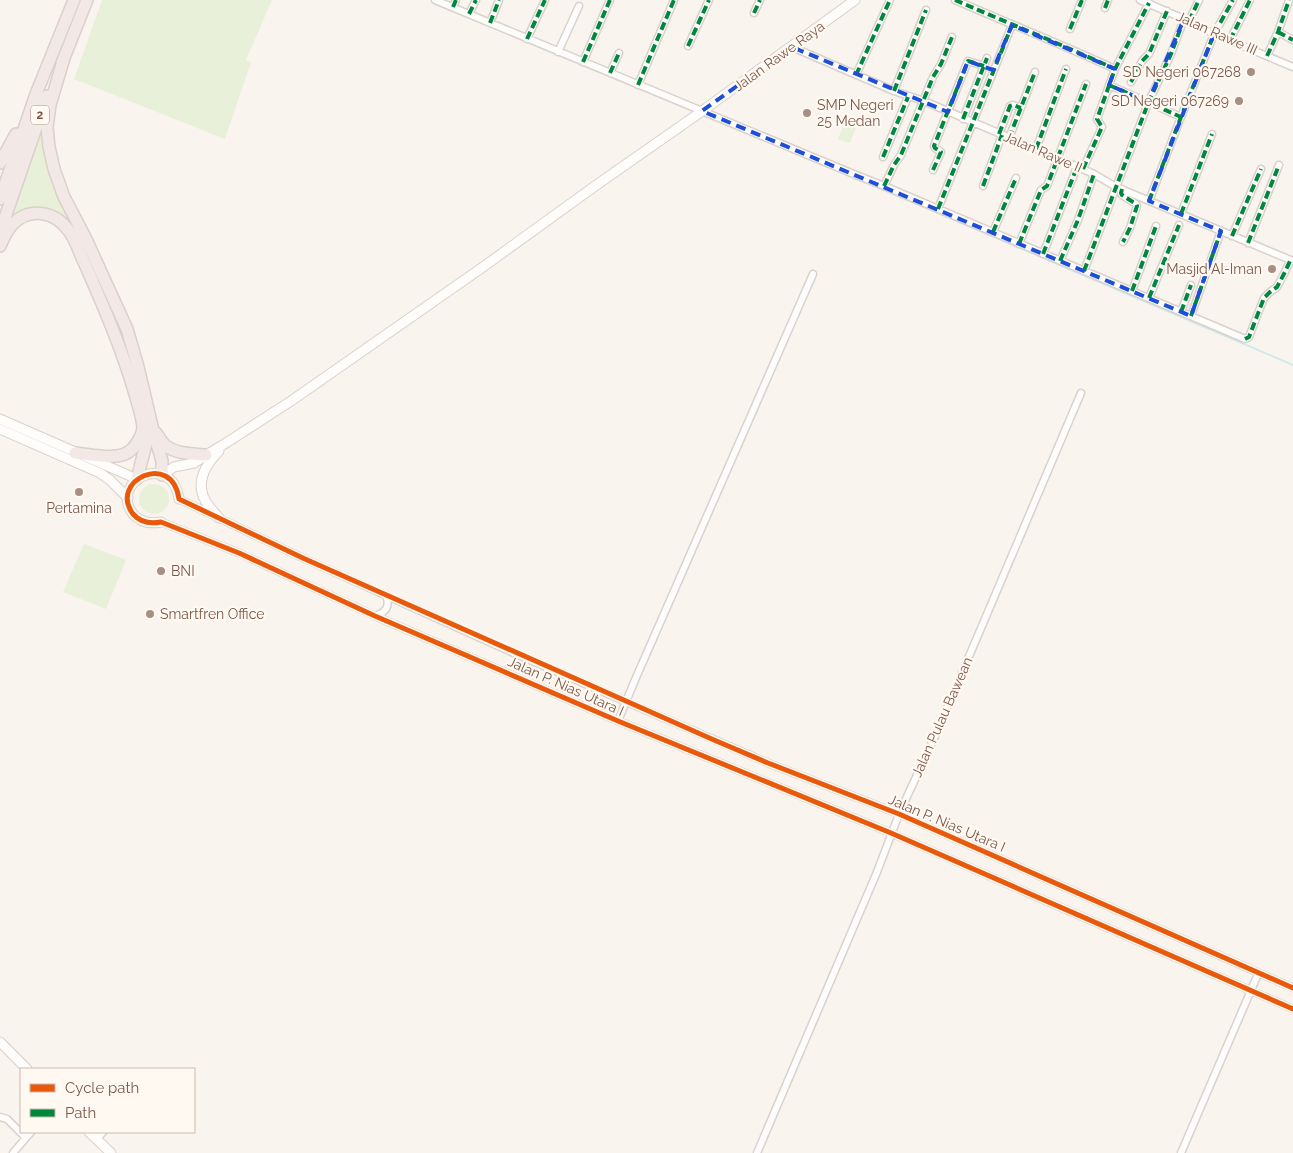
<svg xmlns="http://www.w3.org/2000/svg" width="1293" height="1153" font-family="Raleway,sans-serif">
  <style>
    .green { fill: #e8f0d9 }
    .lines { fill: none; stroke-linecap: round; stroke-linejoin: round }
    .stream { stroke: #cfebeb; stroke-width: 2 }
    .street-casing { stroke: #d9d1cc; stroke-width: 9 }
    .secondary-casing { stroke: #dad0ca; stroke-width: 11 }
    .highway-casing { stroke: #dbd0ca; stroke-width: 14 }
    .street { stroke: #fefdfc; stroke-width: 6 }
    .secondary { stroke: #fefdfc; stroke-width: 9 }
    .highway { stroke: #f2e8e6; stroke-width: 11 }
    .quiet { stroke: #00873e; stroke-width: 4; stroke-dasharray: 8 4; stroke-linecap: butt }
    .cycleway-casing { stroke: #fff9f2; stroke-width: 8 }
    .cycleway { stroke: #e8590c; stroke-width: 5 }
    .marked { fill: none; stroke: #1d4ed8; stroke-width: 4; stroke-dasharray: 10 6; stroke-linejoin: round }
    .poi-dot { fill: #a88f84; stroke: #fff9f2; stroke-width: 2 }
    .labels { text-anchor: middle; stroke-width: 4.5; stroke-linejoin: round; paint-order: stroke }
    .shield { fill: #fff9f2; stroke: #a3887d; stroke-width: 1 }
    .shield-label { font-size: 12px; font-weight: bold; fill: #7c584b }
    .street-label { font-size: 14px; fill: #7c584b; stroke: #fff9f2 }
    .poi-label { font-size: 14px; fill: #7c584b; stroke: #fff9f2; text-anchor: end }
  </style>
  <rect width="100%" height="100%" fill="#faf4ee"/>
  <path class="green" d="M102,0H272L246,60L251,62L225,139L74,79Z
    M847,116L859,120L850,143L838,139Z
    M44,120L53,176L73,231L37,208L23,210L7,223Z
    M139 499a15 15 0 1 1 30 0a15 15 0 1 1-30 0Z
    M84,544L126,560L106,609L63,592Z"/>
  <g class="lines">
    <path class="stream" d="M847,174L1293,365"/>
    <defs>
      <path id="street" d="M435,0L856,175L884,186L1245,339L1249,337L1264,298L1270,292L1277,287L1285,272L1290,261
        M955,0C1008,23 1063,45 1115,69
        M1140,0L1189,21L1214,34L1293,67
        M453,7L456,0
        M1105,8L1108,0
        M754,13L760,0
        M469,14L476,0
        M1189,21L1199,0
        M490,23L499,0
        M1070,29L1082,0
        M1278,32L1293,40
        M527,39L545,0
        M1230,40L1250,0
        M688,46L709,0
        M792,47L894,91L924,101L1094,174L1116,187L1293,261
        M558,52L579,6
        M1267,56L1278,32L1289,0
        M583,62L610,0
        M610,73L619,53
        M856,75L890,0
        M1131,82L1142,61L1149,54L1167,11
        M638,85L674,0
        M1109,85L1181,117
        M894,91L926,10
        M963,119L987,58
        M999,134L1010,106L1013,105L1021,108
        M1009,138L1035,72
        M1036,149L1066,69
        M883,157L908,97
        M1083,169L1102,127L1097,119L1115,69L1149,3
        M933,170L941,152L935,148L934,146L968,61L984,66
        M884,186L894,165L901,155L933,77L941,64L952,37
        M983,186L1002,135
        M1122,189L1121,193L1122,195L1136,204L1137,206L1130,228L1123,242
        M1149,201L1181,117L1214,34L1233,0
        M938,209L1012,25
        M1181,214L1212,134
        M993,232L1016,178
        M1232,236L1261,169
        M1248,243L1279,165
        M1019,244L1041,190L1047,186L1086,84
        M1043,254L1077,167
        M1060,261L1078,220L1094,174
        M1084,271L1149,101L1171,54L1184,19
        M1132,291L1156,226
        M1149,298L1179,225
        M1181,312L1191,285
        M1191,316L1221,231
        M179,499L305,559L518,655L768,763L899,814L1293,988
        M161,522L239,553L375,616L618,721L891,833L1293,1009
        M375,616C387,612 390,606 386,595
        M618,721L635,680L813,274
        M0,1117L7,1119L26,1138
        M97,1139L103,1132
        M13,1153L31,1132
        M757,1153L877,872L899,814L936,734L1081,393
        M1181,1153L1258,974"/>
      <path id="secondary" d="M0,419L137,479
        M0,429L100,473L110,480L128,498
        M219,451C205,465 195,483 206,502C210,508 215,513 219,518
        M162,475L174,467L194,463L206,455L226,443L291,401L483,267L595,186L698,114L855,0
        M161,522C151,524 141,523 133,514C108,481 172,450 179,499
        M0,1042L27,1069
        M89,1132L111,1153"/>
      <path id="highway" d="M64,58L50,105L47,127L49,147L54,169L64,197L85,237L127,329L138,367L153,430L162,461V475
        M62,63L87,0
        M0,163L16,134
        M0,199L36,94L74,0
        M0,232L47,96
        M0,246C3,239 6,232 11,226C28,206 55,211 69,231C76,240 79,252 84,262C103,305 122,349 135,394C138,405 142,416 143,427C143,434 136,446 131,450C119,462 90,454 75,453
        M156,433C159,437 162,443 166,446C177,454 193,454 206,455
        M137,479L146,444L143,430"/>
    </defs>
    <use href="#street" class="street-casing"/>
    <use href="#secondary" class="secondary-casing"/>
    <use href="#highway" class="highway-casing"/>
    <use href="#street" class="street"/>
    <use href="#secondary" class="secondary"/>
    <use href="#highway" class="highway"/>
    <path class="quiet" d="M955,0C1008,23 1063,45 1115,69
      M453,7L456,0
      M1105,8L1108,0
      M754,13L760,0
      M469,14L476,0
      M1189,21L1199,0
      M490,23L499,0
      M1070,29L1082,0
      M1278,32L1293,40
      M527,39L545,0
      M1230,40L1250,0
      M688,46L709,0
      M1267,56L1278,32L1289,0
      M583,62L610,0
      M610,73L619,53
      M856,75L890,0
      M1131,82L1142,61L1149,54L1167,11
      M638,85L674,0
      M1109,85L1181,117
      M894,91L926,10
      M963,119L987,58
      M999,134L1010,106L1013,105L1021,108
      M1009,138L1035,72
      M1036,149L1066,69
      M883,157L908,97
      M1083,169L1102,127L1097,119L1115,69L1149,3
      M933,170L941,152L935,148L934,146L968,61L984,66
      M884,186L894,165L901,155L933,77L941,64L952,37
      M983,186L1002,135
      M1122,189L1121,193L1122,195L1136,204L1137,206L1130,228L1123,242
      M1149,201L1181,117L1214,34L1233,0
      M938,209L1012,25
      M1181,214L1212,134
      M993,232L1016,178
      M1232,236L1261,169
      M1248,243L1279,165
      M1019,244L1041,190L1047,186L1086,84
      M1043,254L1077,167
      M1060,261L1078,220L1094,174
      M1084,271L1149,101L1171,54L1184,19
      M1132,291L1156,226
      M1149,298L1179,225
      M1181,312L1191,285
      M1191,316L1221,231
      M1245,339L1249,337L1264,298L1270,292L1277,287L1285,272L1290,261"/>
    <defs>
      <path id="cycleway" d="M1293,988L899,814L768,763L714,740L305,559L179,499C172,450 108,481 133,514C141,523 151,524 161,522L239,553L375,616L618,721L891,833L1293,1009"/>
    </defs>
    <use href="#cycleway" class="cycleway-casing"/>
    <use href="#cycleway" class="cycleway"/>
  </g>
  <path class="marked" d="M1184,19L1214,34L1149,201L1221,231L1191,316L702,111L792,47L948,112L968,61L993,70L1012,25L1115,69L1109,85L1148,102Z"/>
  <g class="poi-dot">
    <circle cx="1251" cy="72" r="5"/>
    <circle cx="1239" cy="101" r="5"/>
    <circle cx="807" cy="113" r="5"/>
    <circle cx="1272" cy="269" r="5"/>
    <circle cx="79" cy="492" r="5"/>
    <circle cx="161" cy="571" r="5"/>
    <circle cx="150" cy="614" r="5"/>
  </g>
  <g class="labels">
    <rect class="shield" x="31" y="105.5" width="18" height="19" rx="4"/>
    <g class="shield-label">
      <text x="40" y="119">2</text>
    </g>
    <g class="street-label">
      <text transform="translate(1217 33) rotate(24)" y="5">Jalan Rawe III</text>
      <text transform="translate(779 56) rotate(-36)" y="5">Jalan Rawe Raya</text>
      <text transform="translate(1043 152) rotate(23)" y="5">Jalan Rawe II</text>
      <text transform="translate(566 686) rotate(24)" y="5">Jalan P. Nias Utara I</text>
      <text transform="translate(942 717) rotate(-66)" y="5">Jalan Pulau Bawean</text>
      <text transform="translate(947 823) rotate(23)" y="5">Jalan P. Nias Utara I</text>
    </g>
    <g class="poi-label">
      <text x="1241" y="77">SD Negeri 067268</text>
      <text x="1229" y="106">SD Negeri 067269</text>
      <text x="817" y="110" text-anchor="start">SMP Negeri<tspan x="817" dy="16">25 Medan</tspan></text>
      <text x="1262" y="274">Masjid Al-Iman</text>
      <text x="79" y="513" text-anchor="middle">Pertamina</text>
      <text x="171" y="576" text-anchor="start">BNI</text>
      <text x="160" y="619" text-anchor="start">Smartfren Office</text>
    </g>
  </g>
  <rect x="20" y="1068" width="175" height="65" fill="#fff9f2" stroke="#cbb9af"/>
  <rect x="30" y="1084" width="25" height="8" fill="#e8590c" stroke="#cbb9af"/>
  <text x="65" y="1093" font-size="15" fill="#7c584b">Cycle path</text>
  <rect x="30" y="1109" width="25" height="8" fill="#00873e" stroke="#cbb9af"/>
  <text x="65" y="1118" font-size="15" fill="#7c584b">Path</text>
</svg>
